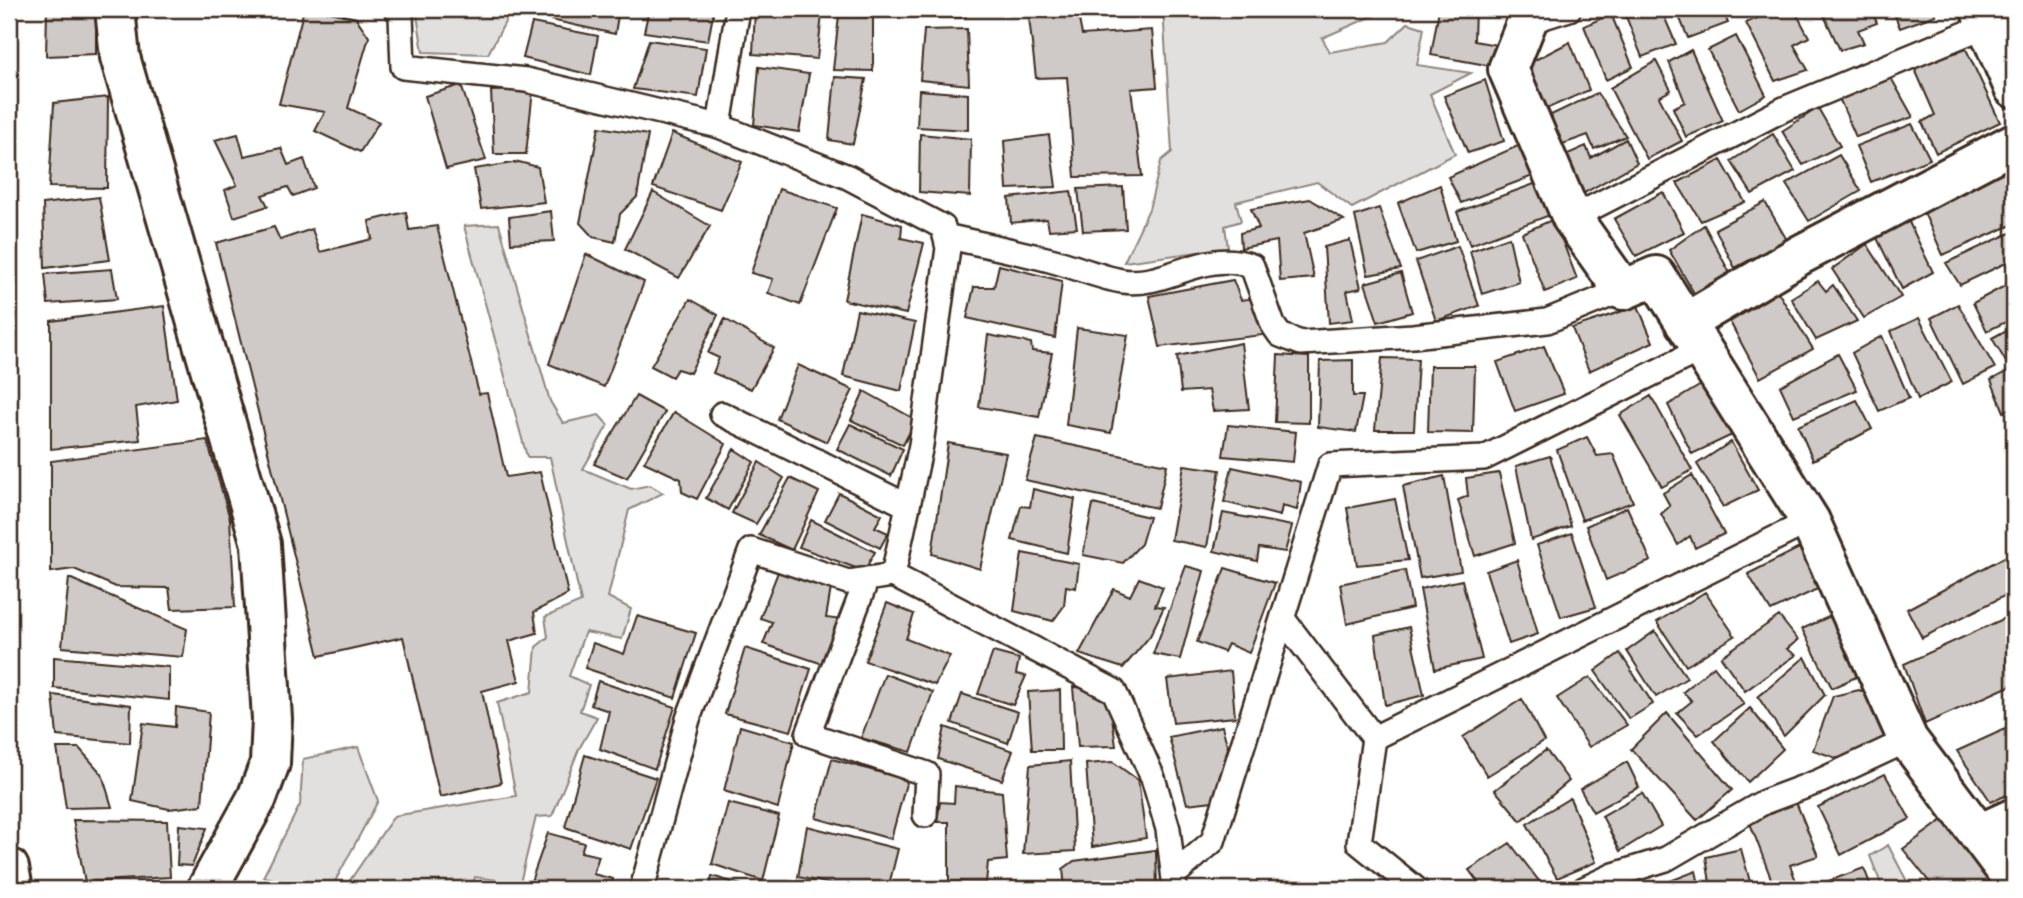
<svg xmlns="http://www.w3.org/2000/svg" width="2023" height="898" font-family="'Balsamiq Sans',sans-serif">
  <style>
    .green { fill: #e2e0de; stroke: #8e857e; stroke-width: 2 }
    .building { fill: #cfcac7; stroke: #3b2a1e; stroke-width: 2 }
    .lines { fill: none; stroke-linecap: round; stroke-linejoin: round }
    .service-casing { stroke: #3b2a1e; stroke-width: 28 }
    .minor-casing { stroke: #3b2a1e; stroke-width: 44 }
    .secondary-casing { stroke: #3b2a1e; stroke-width: 44 }
    .service { stroke: #fff; stroke-width: 23 }
    .minor { stroke: #fff; stroke-width: 38 }
    .secondary { stroke: #fff; stroke-width: 38 }
  </style>
  <rect width="100%" height="100%" fill="#fff"/>
  <filter id="ink" filterUnits="userSpaceOnUse"><feTurbulence type="fractalNoise" baseFrequency=".0143" numOctaves="2"/><feDisplacementMap in="SourceGraphic" scale="14" xChannelSelector="R" yChannelSelector="G"/><feConvolveMatrix kernelMatrix="1 2 1 2 8 2 1 2 1" color-interpolation-filters="sRGB"/></filter>
  <g filter="url(#ink)">
    <path class="green" d="M416,9H512L488,54L423,52Z
      M1163,9H1389L1322,38L1330,52L1388,42L1408,23L1424,28L1417,65L1471,73L1430,94L1455,154L1352,208L1317,182L1236,202L1241,221L1225,226L1228,248L1124,262L1149,209L1161,161L1172,152Z
      M499,224L550,401L563,423L599,415L608,425L583,469L631,489L650,485L663,493L629,510L608,597L631,609L622,639L585,632L569,676L589,685L580,711L597,717L579,749L552,816L536,817L520,883L475,877L472,889H344L394,816L516,796L497,703L532,692L536,647L548,637L545,617L581,602L550,457H527L464,226Z
      M358,747L378,801L331,889L263,877L300,805L303,759Z
      M1888,845L1911,889H1883L1870,856Z"/>
    <path class="building" d="M47,9H96V54L46,56Z
      M304,9H317L356,18L369,37L348,108L379,122L360,152L315,131L325,112L279,104Z
      M554,9H619L615,34L551,20Z
      M649,9L714,10L708,41L644,32Z
      M755,9L822,15L817,59L753,54Z
      M913,9H966V17H913Z
      M1028,9H1077L1082,35L1152,30L1157,87L1131,89L1142,176L1075,177L1067,77L1036,78Z
      M1439,9H1475L1474,41L1497,45L1492,66L1431,55Z
      M1637,9H1661L1676,44L1642,57L1625,14Z
      M1676,9H1722L1728,23L1688,38Z
      M1737,9H1753L1739,15Z
      M1777,9H1794L1809,37L1794,45L1808,70L1775,81L1746,23Z
      M1821,9H1871L1877,23L1858,30L1864,43L1840,50Z
      M1892,9H1932L1936,15L1900,28Z
      M1611,14L1633,67L1606,80L1584,26Z
      M839,16L873,17V71L833,70Z
      M532,23L598,36L591,75L523,58Z
      M967,29L969,85L920,80L924,30Z
      M1736,36L1766,95L1739,110L1708,50Z
      M649,40L706,48L698,97L633,89Z
      M1570,42L1589,90L1544,110L1529,63Z
      M1966,49L2000,122L1936,153L1922,122L1935,115L1914,67Z
      M1691,50L1723,121L1686,137L1673,108L1685,102L1669,62Z
      M1656,61L1671,90L1659,97L1682,141L1647,159L1610,88Z
      M759,67L809,74L799,132L754,125Z
      M1890,76L1913,117L1856,137L1839,98Z
      M835,77L866,79L853,144L829,140Z
      M1485,80L1504,141L1468,153L1444,96Z
      M461,85L486,160L446,169L425,96Z
      M533,90L526,154H494L491,91Z
      M919,90L968,94V130L917,127Z
      M1597,93L1626,136L1594,149L1588,135L1560,145L1549,116Z
      M108,97L107,188L49,187L54,103Z
      M1818,108L1840,146L1803,165L1782,131Z
      M1912,124L1930,159L1871,182L1856,146Z
      M599,127L648,135L637,197L620,214L615,242L593,237L580,223Z
      M672,133L742,162L721,210L653,187Z
      M238,134L244,156L281,148L288,165L304,159L314,188L293,196L288,187L262,195L268,206L234,217L225,190L237,185L215,140Z
      M920,134L971,139L970,196L919,192Z
      M1773,134L1795,171L1752,194L1731,161Z
      M1049,135L1056,187L1007,189L1004,141Z
      M1626,139L1637,163L1577,197L1561,157L1586,146L1591,158Z
      M1520,145L1533,176L1461,203L1448,177Z
      M1839,155L1861,191L1809,221L1786,184Z
      M2014,159V224L1943,255L1920,204Z
      M1721,160L1745,202L1701,221L1677,183Z
      M519,162L538,167L544,202L481,209L474,169Z
      M1537,183L1550,215L1470,245L1457,212Z
      M1440,185L1456,241L1416,253L1398,203Z
      M1123,187L1126,229L1083,231L1078,189Z
      M779,189L837,208L800,305L768,293L773,279L751,273Z
      M1071,191L1077,228L1049,230L1047,219L1011,223L1009,198Z
      M653,192L710,226L679,278L625,249Z
      M1663,192L1684,232L1636,256L1614,219Z
      M99,197L110,260L45,268L43,204Z
      M1310,199L1344,220L1304,233L1314,278L1280,281L1277,241L1241,248L1240,233L1259,228L1251,209Z
      M1765,202L1787,240L1735,268L1715,229Z
      M1379,208L1401,269L1368,275L1355,216Z
      M551,211L554,241L511,243L509,217Z
      M406,212L409,230L437,226L479,394L487,393L506,477L540,472L568,594L534,612L537,633L509,641L519,681L482,691L501,783L440,797L403,637L319,656L216,243L274,227L280,240L312,229L320,252L372,239L369,221Z
      M862,214L902,225L901,238L924,243L906,314L844,300Z
      M1907,218L1933,272L1902,289L1875,234Z
      M1554,219L1577,279L1545,292L1522,233Z
      M1704,225L1731,275L1695,295L1669,250Z
      M2014,231V259L1960,285L1946,263Z
      M1509,237L1519,282L1482,294L1470,251Z
      M1350,240L1361,288L1347,291L1353,320L1329,323L1324,247Z
      M1867,244L1901,297L1864,318L1832,269Z
      M1458,246L1479,306L1436,321L1416,261Z
      M586,254L644,282L604,387L549,364Z
      M999,265L1062,281L1055,338L967,318L974,287H994Z
      M112,269L117,299L48,304L45,274Z
      M1401,273L1412,312L1378,322L1365,283Z
      M1233,280L1241,300L1255,298L1263,335L1160,347L1149,296Z
      M1818,281L1826,291L1833,285L1857,321L1816,340L1791,298Z
      M2014,281V318L1987,331L1973,303Z
      M1778,292L1813,349L1760,378L1730,322Z
      M690,299L718,315L690,373L677,369L672,377L651,366Z
      M1958,304L1995,368L1963,384L1931,318Z
      M164,306L177,400L136,407L140,440L51,449V321Z
      M1638,306L1653,342L1589,371L1572,328Z
      M857,310L915,323L901,391L843,376Z
      M1919,318L1952,382L1918,399L1891,331Z
      M725,319L774,348L751,389L713,373L719,358L708,353Z
      M2014,326V360L2007,364L1992,338Z
      M1077,328L1128,335L1111,433L1066,425Z
      M988,335L1031,343L1032,351L1052,353L1039,417L979,407Z
      M1882,336L1909,398L1879,411L1852,353Z
      M1241,343L1249,409L1213,411L1209,390L1181,392L1177,356Z
      M1544,346L1564,394L1515,411L1497,362Z
      M1838,354L1857,390L1794,416L1780,386Z
      M1278,355L1309,357V423L1275,422Z
      M1382,358L1418,359L1414,430H1375Z
      M1353,360V396H1363L1356,432L1318,427L1320,361Z
      M798,365L853,390L827,442L777,419Z
      M1430,366H1475L1473,433L1428,432Z
      M2014,368V406L2004,412L1991,380Z
      M1701,385L1732,435L1692,454L1668,405Z
      M864,391L916,420L903,445L851,420Z
      M636,396L665,412L627,478L594,464Z
      M1651,396L1692,470L1662,487L1620,415Z
      M1857,400L1872,429L1813,460L1798,426Z
      M674,412L726,444L697,499L682,492L681,479L644,462Z
      M850,424L903,449L891,476L837,449Z
      M1228,425L1296,432L1293,462L1223,456Z
      M1587,437L1597,456L1613,454L1633,502L1582,520L1557,450Z
      M1037,438L1167,465L1157,508L1025,480Z
      M207,440L230,519L235,607L172,609L169,588L116,587L74,569L51,572V461Z
      M1731,442L1758,490L1723,507L1697,464Z
      M948,443L1006,453L980,569L932,554Z
      M734,449L754,462L728,510L706,498Z
      M1550,456L1571,526L1531,540L1516,466Z
      M759,462L784,478L756,524L732,513Z
      M1184,465L1220,470L1207,547L1171,540Z
      M1232,467L1301,482L1297,510L1282,506L1280,516L1224,502Z
      M1499,473L1515,543L1475,556L1458,500L1468,496L1466,478Z
      M1692,475L1724,534L1695,548L1690,536L1678,545L1661,514L1670,506L1663,493Z
      M1444,476L1461,571L1420,578L1403,486Z
      M790,478L819,492L792,550L759,535Z
      M1033,489L1075,499L1067,553L1012,540L1021,506L1030,507Z
      M839,493L882,515L875,527L888,533L880,548L825,520Z
      M1395,499L1408,560L1357,565L1347,508Z
      M1093,504L1149,517L1141,544L1123,563L1083,555Z
      M1627,507L1651,561L1606,580L1586,526Z
      M1223,513L1292,526L1285,552L1259,548L1257,561L1214,551Z
      M811,520L875,552L864,571L799,547Z
      M1572,533L1596,607L1561,617L1537,545Z
      M1807,544L1826,585L1771,611L1748,574Z
      M2014,552V591L1922,638L1907,609Z
      M1022,553L1079,564L1076,588L1066,586L1064,606L1053,621L1014,611Z
      M1517,560L1538,634L1509,644L1486,571Z
      M1186,566L1204,571L1180,659L1153,654Z
      M1225,568L1275,583L1249,653L1228,644L1224,652L1197,642Z
      M1405,570L1412,608L1347,624L1340,584Z
      M778,572L831,588L826,618L842,620L823,664L763,644L772,622L760,618Z
      M69,578L187,629L183,657L62,647Z
      M1139,578L1163,587L1155,606L1164,607L1150,636L1123,668L1079,654L1114,589L1130,596Z
      M1462,580L1482,659L1435,669L1420,589Z
      M1705,592L1735,636L1686,666L1657,622Z
      M887,603L914,614L906,639L950,656L935,685L865,661Z
      M1837,613L1865,673L1832,688L1802,629Z
      M2014,614V684L1925,724L1904,664Z
      M637,616L696,633L675,698L585,668L593,643L624,654Z
      M1779,616L1798,640L1787,649L1796,655L1745,691L1721,657Z
      M1409,627L1424,695L1385,705L1375,635Z
      M1655,631L1687,678L1656,697L1627,651Z
      M745,648L811,669L791,731L725,714Z
      M993,652L1019,659L1016,674L1026,676L1013,705L978,694Z
      M1620,653L1653,704L1629,719L1595,671Z
      M54,657L169,667V700L54,688Z
      M1805,657L1825,695L1784,736L1758,697Z
      M1714,666L1744,704L1698,735L1677,713L1692,701L1683,692Z
      M1231,671L1235,717L1173,723L1167,679Z
      M885,674L933,692L911,752L861,738Z
      M1590,677L1627,725L1589,747L1557,698Z
      M598,681L675,707L655,769L600,749L609,711L591,705Z
      M1073,687L1093,688L1109,695L1116,746L1078,747Z
      M1060,690L1061,750H1032L1028,692Z
      M1859,690L1879,697L1896,737L1839,759L1813,750L1833,696Z
      M962,694L1018,712L1008,743L952,723Z
      M53,695L131,705L130,743L57,736Z
      M1522,699L1544,741L1487,776L1463,737Z
      M176,707L209,712L202,805L169,809L132,801L143,723L175,727Z
      M1750,708L1783,749L1748,782L1714,741Z
      M1667,713L1732,790L1697,820L1631,749Z
      M2014,725V792L1991,802L1957,751Z
      M740,726L794,742L778,808L724,791Z
      M1222,726L1228,748L1213,801L1187,804L1169,737Z
      M945,727L1013,751L1002,780L938,759Z
      M57,748H79L102,774L112,807L66,808Z
      M1546,750L1569,781L1521,821L1495,790Z
      M585,755L656,778L631,849L565,827Z
      M832,759L907,780L891,839L816,818Z
      M1070,761L1075,851L1023,854L1030,765Z
      M1113,762L1138,780L1146,838L1092,847L1086,764Z
      M1627,762L1639,787L1593,812L1580,789Z
      M1885,774L1910,819L1841,855L1818,807Z
      M955,786L1002,792L1007,860L988,862L986,883L949,882V822H937L940,802L954,803Z
      M1642,793L1661,826L1620,851L1602,816Z
      M1570,798L1596,862L1557,878L1527,824Z
      M1796,802L1818,856L1790,865L1796,881L1775,889L1750,823Z
      M728,803L779,816L763,881L712,864Z
      M1947,817L1996,889H1935L1903,849Z
      M73,820L167,821L170,877L85,882Z
      M179,825L207,828L192,866L177,865Z
      M807,826L898,849L888,889H854L798,877Z
      M548,833L584,843L581,852L599,856L593,874L613,879L610,889H537L529,887Z
      M1510,843L1545,889H1483L1469,870Z
      M1741,849L1752,889H1711L1706,857Z
      M1156,850L1157,889H1065L1063,869L1074,861Z
      M1864,868L1872,889H1807Z
      M1696,871L1700,889H1652V888Z
      M712,876L754,889H709Z
      M185,883L184,889L90,888Z"/>
    <g class="lines">
      <defs>
        <path id="service" d="M396,9L401,15L403,67L526,80L719,126L848,177L943,227L948,248L921,445L893,575L1114,691L1153,778L1168,829L1175,889
          M1528,22L1569,9
          M719,126L738,9
          M1572,218L1784,109L1987,25
          M945,236C980,244 1015,251 1050,260C1074,266 1098,277 1122,281C1167,288 1203,248 1252,266L1273,325L1280,335L1301,343L1413,336L1547,321L1623,290
          M722,414L908,506
          M867,579L808,734L927,774L925,815
          M1283,619L1374,738L1359,843L1416,889
          M1374,738L1810,521
          M1174,875L1213,841L1330,465L1484,458L1702,349
          M642,889L688,719L751,550L848,582L893,575
          M1584,889L1614,875L1666,859L1764,802L1820,781L1908,740"/>
        <path id="minor" d="M115,9L120,57L261,544L272,719L270,763L257,798L207,889
          M1532,9L1508,69L1572,218L1623,290L1656,276L1810,521L1908,740L2014,881
          M1980,9L2014,88
          M1685,323L1800,255L2014,143
          M1979,834L2014,818"/>
        <path id="secondary" d="M9,868L13,889"/>
      </defs>
      <use href="#service" class="service-casing"/>
      <use href="#minor" class="minor-casing"/>
      <use href="#secondary" class="secondary-casing"/>
      <use href="#service" class="service"/>
      <use href="#minor" class="minor"/>
      <use href="#secondary" class="secondary"/>
    </g>
  </g>
  <rect width="2023" height="898" fill="none" stroke="#fff" stroke-width="35"/>
  <rect x="18" y="18" width="1988" height="863" fill="none" stroke="#3b2a1e" stroke-width="2.5" filter="url(#ink)"/>
</svg>
